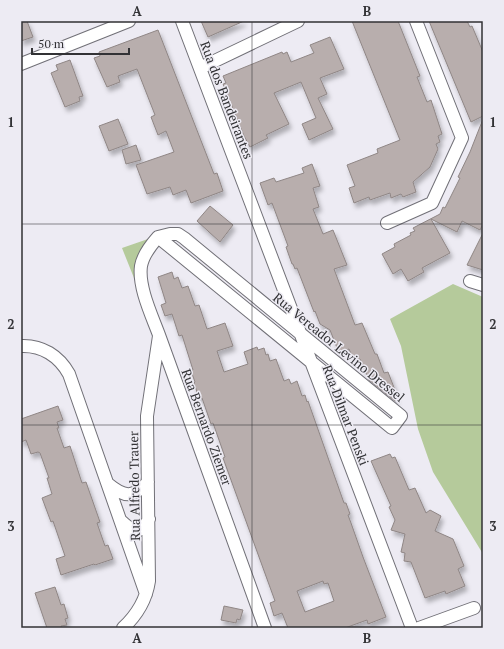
<svg xmlns="http://www.w3.org/2000/svg" width="504" height="649" font-family="'PT Serif',serif">
  <style>
    .green { fill: #b5ca9b }
    .building { fill: #b8aead; stroke: #8f8685; fill-rule: evenodd; filter: url(#shadow) }
    .lines { fill: none; stroke-linecap: round; stroke-linejoin: round }
    .street-casing { stroke: #717077; stroke-width: 14 }
    .street { stroke: #fff; stroke-width: 12 }
    .grid { fill: none; stroke: #323235; stroke-width: 1; stroke-opacity: 0.55 }
    .labels { text-anchor: middle; stroke-width: 3; stroke-linejoin: round; paint-order: stroke }
    .street-label { font-size: 13px; fill: #323235; stroke: #edebf3 }
    .neatline { fill: none; stroke: #323235; stroke-width: 1.5 }
    .grid-label { font-size: 13px; text-anchor: middle; font-weight: bold; fill: #323235 }
  </style>
  <defs>
    <filter id="shadow"><feDropShadow dx="2.5" dy="4.5" stdDeviation="2" flood-color="#0004"/></filter>
  </defs>
  <rect width="100%" height="100%" fill="#edebf3"/>
  <path class="green" d="M148,239C135,257 133,267 138,288L122,248Z
    M453,284L483,297V554L433,472L418,429L401,346L390,319Z"/>
  <path class="building" d="M21,21H27L33,37L21,41Z
    M201,21H244L208,37Z
    M352,21H398L420,76L417,77L427,102L431,100L442,134L438,136L440,142L436,144L438,149L430,167L413,182L416,192L403,197L401,194L391,198L390,193L370,200L369,197L354,203L349,188L355,186L347,165L378,153L377,149L400,140Z
    M429,21H467L470,27L472,26L483,52V116L471,122Z
    M158,30L214,174L217,173L223,191L191,203L186,190L173,195L170,187L147,194L136,165L174,152L166,131L158,135L151,117L155,115L137,69L118,76L120,82L107,87L94,58L100,56L99,52Z
    M330,37L344,69L320,78L327,94L318,98L333,129L309,140L302,124L316,118L301,82L274,93L289,124L266,135L268,138L250,147L244,136L223,84L226,83L223,76L282,52L283,54L287,52L291,62L314,53L310,45Z
    M70,60L83,96L79,97L80,101L65,107L51,73L58,70L56,65Z
    M118,119L128,144L109,151L99,126Z
    M483,119V224L480,230L462,221L457,232L431,219L450,253L422,268L424,272L408,281L401,269L393,274L382,254L395,247L394,244L411,235L410,233L415,231L413,228L440,214L443,207L445,208L460,178L458,177L470,152Z
    M136,145L141,160L126,164L122,150Z
    M312,164L320,186L313,188L319,207L313,209L323,234L333,230L347,265L334,269L355,325L362,323L375,354H377L384,373L388,372L395,390V401L369,380L360,359L354,361L349,349L339,353L330,330L320,324L315,311L314,312L297,268L295,269L293,264H292L286,247L288,246L272,203L268,205L260,183L274,178L276,182L304,173L302,168Z
    M210,206L233,225L220,242L197,221Z
    M483,233V270L467,265Z
    M172,272L174,279L178,277L182,288L188,286L195,306L199,305L207,329L225,323L233,346L217,351L224,372L248,364L244,352L257,347L258,350L264,348L266,355L268,354L270,361L276,359L284,381L289,379L291,384L297,381L302,396L305,395L307,402L308,401L344,503H346L350,514L348,515L351,523L363,557L386,617L368,624L367,620L345,628H288L282,613L274,616L270,603L275,601L223,458L225,457L213,423L211,424L202,398H199L194,383L195,382L191,371L193,370L182,335L179,336L172,314L165,316L161,305L166,303L158,277ZM323,581L324,584L328,583L334,601L305,612L297,591Z
    M58,406L63,420L57,422L59,428H57L64,448L70,446L82,483L86,482L100,522L97,523L105,546L108,545L113,559L95,565L94,564L61,575L56,559L65,556L53,521L51,522L42,498L52,494L47,478H49L40,453L38,452L31,454L26,440L21,442V419Z
    M390,454L392,458L395,457L409,490L415,488L426,513L430,510L441,516L435,531L453,539L464,566L458,569L465,586L446,594L445,591L425,598L411,562L404,561L405,553L401,552L405,534L391,530L395,520L389,507L391,506L371,461Z
    M55,587L61,605L64,604L68,618L65,619L67,625L61,626L62,628H47L35,593Z
    M224,606L243,610L240,620L237,619L236,623L221,620Z"/>
  <g class="lines">
    <defs>
      <path id="street" d="M182,21L412,628
        M21,64L129,21
        M200,68L298,21
        M387,223L432,203L462,138L416,21
        M170,234H178L184,238L401,416L392,428L158,237Z
        M158,237C150,246 143,255 141,266C138,287 152,316 159,335L265,628
        M470,281L483,285
        M21,346C42,345 59,356 69,374L146,594
        M108,484C125,498 133,498 148,482
        M121,521C134,533 140,535 149,519
        M123,628C137,615 146,601 149,581L147,416L159,336
        M419,628L474,608"/>
    </defs>
    <use href="#street" class="street-casing"/>
    <use href="#street" class="street"/>
  </g>
  <path class="grid" d="M252,21V628M21,224H483M21,425H483"/>
  <g class="labels">
    <g class="street-label">
      <text transform="translate(227 100) rotate(69)" y="5">Rua dos Bandeirantes</text>
      <text transform="translate(339 347) rotate(39)" y="5">Rua Vereador Levino Dressel</text>
      <text transform="translate(346 415) rotate(69)" y="5">Rua Dilmar Penski</text>
      <text transform="translate(207 427) rotate(70)" y="5">Rua Bernardo Ziemer</text>
      <text transform="translate(134 486) rotate(-91)" y="5">Rua Alfredo Trauer</text>
    </g>
  </g>
  <rect width="504" height="649" fill="none" stroke="#edebf3" stroke-width="44"/>
  <path d="M32 48v6h97v-6" fill="none" stroke="#323235" stroke-width="2"/>
  <text x="38" y="48" font-size="12" fill="#323235" stroke="#edebf3" stroke-width="3" paint-order="stroke">50 m</text>
  <rect x="22" y="22" width="460" height="605" class="neatline"/>
  <g class="grid-label">
    <text x="137" y="16">A</text>
    <text x="367" y="16">B</text>
    <text x="11" y="127">1</text>
    <text x="493" y="127">1</text>
    <text x="11" y="329">2</text>
    <text x="493" y="329">2</text>
    <text x="11" y="531">3</text>
    <text x="493" y="531">3</text>
    <text x="137" y="643">A</text>
    <text x="367" y="643">B</text>
  </g>
</svg>
